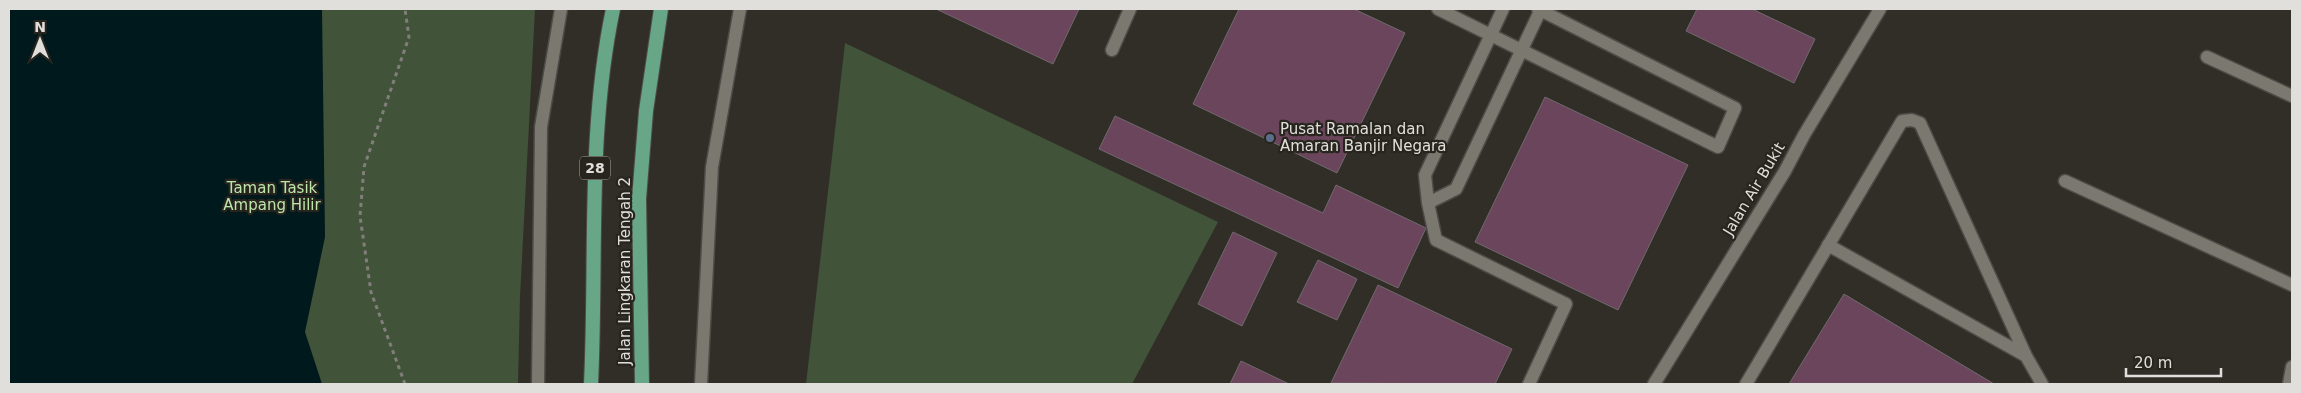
<svg xmlns="http://www.w3.org/2000/svg" width="2301" height="393" font-family="'DejaVu Sans',sans-serif">
  <style>
    .green { fill: #415339 }
    .water { fill: #00191d }
    .building { fill: #6a455b; stroke: #71696d }
    .lines { fill: none; stroke-linecap: round; stroke-linejoin: round }
    .service-casing { stroke: #4d4b46; stroke-width: 15 }
    .minor-casing { stroke: #4d4b46; stroke-width: 15 }
    .secondary-casing { stroke: #4d4b46; stroke-width: 15 }
    .trunk-casing { stroke: #4d4b46; stroke-width: 16 }
    .path { stroke: #817f7a; stroke-width: 3; stroke-dasharray: 4 4; stroke-linecap: butt }
    .service { stroke: #7b7870; stroke-width: 12 }
    .minor { stroke: #7b7870; stroke-width: 12 }
    .secondary { stroke: #7b7870; stroke-width: 12 }
    .trunk { stroke: #67a687; stroke-width: 14 }
    .service-dot { fill: #5c6f8a; stroke: #27251e; stroke-width: 2 }
    .labels { text-anchor: middle; stroke-width: 4.5; stroke-linejoin: round; paint-order: stroke }
    .shield { fill: #27251e; stroke: #a8a7a2; stroke-width: 1 }
    .shield-label { font-size: 14px; font-weight: bold; fill: #e0dfdb }
    .poi-label { font-size: 15px; fill: #e0dfdb; stroke: #27251e; text-anchor: start }
    .park-label { font-size: 15px; fill: #bce5ab; stroke: #27251e }
    .street-label { font-size: 15px; fill: #e0dfdb; stroke: #27251e }
  </style>
  <rect width="100%" height="100%" fill="#312e28"/>
  <path class="green" d="M9,9H535L520,297L518,384H9Z
    M845,43L1218,222L1132,384H806Z"/>
  <path class="water" d="M9,9H322L325,237L305,332L322,384H9Z"/>
  <path class="building" d="M936,9H1079L1053,64Z
    M1239,9H1354L1405,33L1337,173L1193,104Z
    M1697,9H1752L1815,39L1794,83L1686,31Z
    M1545,97L1688,165L1618,310L1475,242Z
    M1115,116L1323,213L1336,185L1426,228L1398,288L1099,149Z
    M1233,232L1277,253L1242,326L1198,304Z
    M1318,260L1357,279L1337,320L1297,302Z
    M1378,285L1512,349L1495,384L1331,383Z
    M1844,294L1994,384H1789Z
    M1241,361L1289,384H1230Z"/>
  <g class="lines">
    <defs>
      <path id="service" d="M1438,9L1718,147L1735,108L1538,9
        M1503,9L1425,175L1428,203L1456,189L1541,9
        M1112,50L1130,9
        M2207,57L2292,96
        M2065,181L2292,285
        M1428,203L1436,240L1566,304L1529,384
        M1828,245L2026,356
        M1746,384L1902,121L1912,120L1920,123L2026,356L2042,384"/>
      <path id="minor" d="M1654,384L1785,171L1804,135L1880,9
        M2289,384L2292,367"/>
      <path id="secondary" d="M538,384L541,127L561,9
        M701,384L712,167L740,9"/>
      <path id="trunk" d="M591,384C597,259 587,133 613,9
        M642,384L639,199L646,111L661,9"/>
    </defs>
    <use href="#service" class="service-casing"/>
    <use href="#minor" class="minor-casing"/>
    <use href="#secondary" class="secondary-casing"/>
    <use href="#trunk" class="trunk-casing"/>
    <path class="path" d="M405,384L371,292L360,216L364,167L409,37L405,9"/>
    <use href="#service" class="service"/>
    <use href="#minor" class="minor"/>
    <use href="#secondary" class="secondary"/>
    <use href="#trunk" class="trunk"/>
  </g>
  <circle class="service-dot" cx="1270" cy="138" r="5"/>
  <g class="labels">
    <rect class="shield" x="580" y="156.5" width="30" height="23" rx="4"/>
    <g class="shield-label">
      <text x="595" y="173">28</text>
    </g>
    <g class="poi-label">
      <text x="1280" y="134">Pusat Ramalan dan<tspan x="1280" dy="17">Amaran Banjir Negara</tspan></text>
    </g>
    <g class="park-label">
      <text x="272" y="193">Taman Tasik<tspan x="272" dy="17">Ampang Hilir</tspan></text>
    </g>
    <g class="street-label">
      <text transform="translate(1754 189) rotate(-59)" y="5">Jalan Air Bukit</text>
      <text transform="translate(625 271) rotate(-90)" y="5">Jalan Lingkaran Tengah 2</text>
    </g>
  </g>
  <rect width="2301" height="393" fill="none" stroke="#e0dfdb" stroke-width="20"/>
  <g transform="translate(40 40)" stroke="#27251e" stroke-width="4" paint-order="stroke">
  <path d="M0-4L9 19L0 12L-9 19Z" fill="#e0dfdb"/>
  <text y="-8" font-size="14" font-weight="bold" text-anchor="middle" fill="#e0dfdb">N</text>
  </g>
  <path d="M2126 368v8h95v-8" fill="none" stroke="#e0dfdb" stroke-width="2.5"/>
  <text x="2134" y="368" font-size="15" fill="#e0dfdb" stroke="#27251e" stroke-width="4" paint-order="stroke">20 m</text>
</svg>
